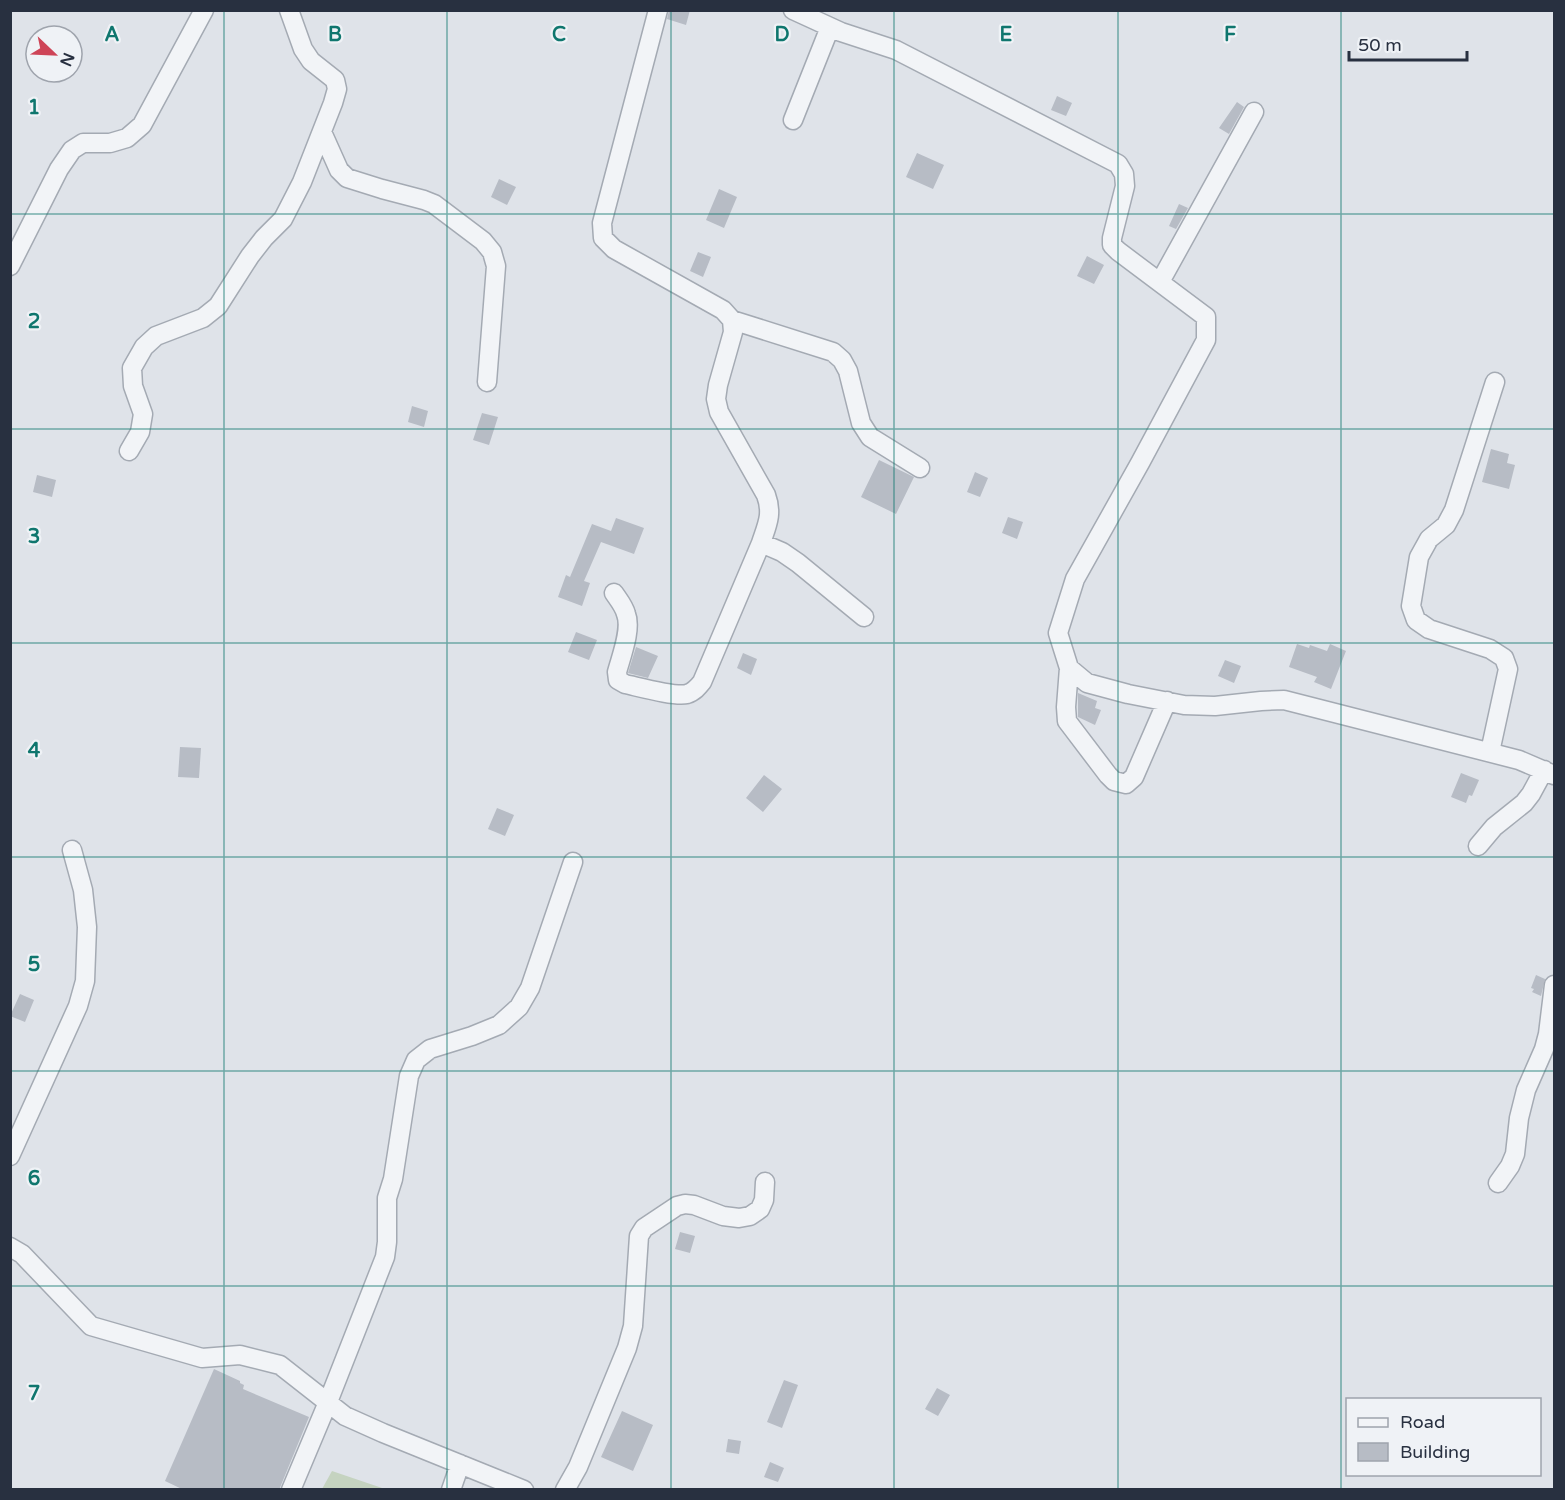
<svg xmlns="http://www.w3.org/2000/svg" width="1565" height="1500" font-family="'Varela Round',sans-serif">
  <style>
    .green { fill: #c5d3c0 }
    .building { fill: #b7bcc5 }
    .lines { fill: none; stroke-linecap: round; stroke-linejoin: round }
    .minor-casing { stroke: #a4aab3; stroke-width: 21 }
    .minor { stroke: #f2f4f7; stroke-width: 18 }
    .grid { fill: none; stroke: #0f766e; stroke-width: 1.5; stroke-opacity: 0.55 }
    .grid-label { font-size: 20px; text-anchor: middle; font-weight: bold; fill: #0f766e; stroke: #eff2f6; stroke-width: 4.5; stroke-linejoin: round; paint-order: stroke }
  </style>
  <rect width="100%" height="100%" fill="#dfe3e9"/>
  <path class="green" d="M332,1471L385,1489H322Z"/>
  <path class="building" d="M669,10H690L686,25L667,19Z
    M1057,96L1072,103L1066,116L1051,110Z
    M1237,102L1244,107L1229,134L1219,128Z
    M917,153L944,165L933,189L906,177Z
    M499,179L516,187L507,205L491,197Z
    M719,189L737,197L724,228L706,220Z
    M1179,204L1188,208L1176,229L1169,226Z
    M698,252L711,257L703,277L690,271Z
    M1087,256L1104,265L1094,284L1077,276Z
    M412,406L428,411L424,427L408,422Z
    M482,413L498,417L489,445L473,440Z
    M1491,449L1509,454L1507,463L1515,465L1509,489L1482,482Z
    M879,460L914,477L896,514L861,497Z
    M975,472L988,478L980,497L967,492Z
    M37,475L56,480L52,497L33,492Z
    M1008,517L1023,522L1017,539L1002,533Z
    M616,518L644,528L634,554L601,542L584,581L590,583L582,606L558,597L566,575L570,577L592,524L611,531Z
    M576,632L597,640L589,660L568,652Z
    M1297,644L1309,648L1310,645L1327,651L1330,644L1346,651L1331,689L1314,682L1317,677L1289,667Z
    M636,647L658,656L648,678L628,673Z
    M743,653L757,659L751,675L737,668Z
    M1225,660L1241,666L1234,683L1218,676Z
    M1078,693L1097,701L1095,708L1101,710L1095,725L1078,717Z
    M180,747L201,748L199,778L178,777Z
    M1461,773L1479,780L1472,796L1469,795L1466,803L1451,797Z
    M764,775L782,789L763,812L746,798Z
    M497,808L514,815L505,836L488,829Z
    M1536,975L1545,979L1541,996L1532,992L1534,989L1531,988Z
    M20,994L34,1000L25,1022L10,1016Z
    M680,1232L695,1236L690,1253L675,1249Z
    M214,1369L240,1381V1383L244,1385L243,1389L309,1417L279,1490H184L165,1481Z
    M784,1380L798,1385L782,1428L767,1422Z
    M937,1388L950,1395L938,1416L925,1409Z
    M622,1411L653,1425L633,1471L601,1457Z
    M728,1439L741,1441L739,1454L726,1452Z
    M770,1462L784,1468L778,1482L764,1477Z"/>
  <g class="lines">
    <defs>
      <path id="minor" d="M793,10L841,32L896,50L1118,164L1124,174L1125,186L1112,238V245L1118,251L1206,317V340L1140,463L1075,579L1058,633L1069,668L1087,683L1128,694L1184,705L1215,706L1261,701L1284,700L1519,760L1554,775
        M793,120L830,27
        M322,132L339,170L347,178L382,189L424,200L434,204L483,241L492,252L496,266L487,382
        M10,266L59,169L72,150L83,143H110L127,138L142,125L204,10
        M1160,282L1254,112
        M732,320L833,352L842,360L848,371L861,423L870,437L920,468
        M129,451L140,432L143,414L133,386L132,368L144,347L156,336L203,318L218,306L250,256L264,238L283,219L302,182L333,103L337,89L335,80L311,61L303,49L289,10
        M761,543L782,552L798,563L864,617
        M614,593C618,599 624,606 626,614C632,629 621,657 617,672L618,680L625,684C639,687 675,697 687,694C694,692 698,687 702,682L761,543C767,525 773,514 766,495L719,412L716,399L718,385L733,332L732,320L723,310L614,249L603,238L602,223L658,10
        M1069,668L1066,707L1067,721L1108,775L1114,781L1126,784L1134,777L1167,701
        M1490,752L1508,669L1504,658L1490,649L1429,629L1416,620L1411,606L1419,557L1429,539L1446,525L1454,510L1495,382
        M1478,846L1494,827L1524,803L1531,794L1544,770
        M10,1156L78,1006L85,981L87,927L83,890L72,850
        M1498,1183L1510,1166L1515,1154L1519,1118L1526,1090L1544,1049L1548,1034L1554,985
        M10,1247L22,1254L91,1326L202,1358L240,1355L280,1365L345,1416L383,1433L524,1490
        M291,1490L328,1402L385,1257L387,1242V1198L393,1179L409,1076L416,1060L430,1049L472,1036L499,1025L519,1007L530,988L573,862
        M451,1490L460,1464
        M565,1490L578,1467L627,1348L633,1326L639,1236L644,1228L677,1206L685,1204L694,1205L723,1216L739,1218L750,1216L760,1209L764,1200L765,1182"/>
    </defs>
    <use href="#minor" class="minor-casing"/>
    <use href="#minor" class="minor"/>
  </g>
  <path class="grid" d="M224,10V1490M447,10V1490M671,10V1490M894,10V1490M1118,10V1490M1341,10V1490M10,214H1554M10,429H1554M10,643H1554M10,857H1554M10,1071H1554M10,1286H1554"/>
  <g class="grid-label">
    <text x="112" y="41">A</text>
    <text x="335" y="41">B</text>
    <text x="559" y="41">C</text>
    <text x="782" y="41">D</text>
    <text x="1006" y="41">E</text>
    <text x="1230" y="41">F</text>
    <text x="34" y="114">1</text>
    <text x="34" y="328">2</text>
    <text x="34" y="543">3</text>
    <text x="34" y="757">4</text>
    <text x="34" y="971">5</text>
    <text x="34" y="1185">6</text>
    <text x="34" y="1400">7</text>
  </g>
  <rect width="1565" height="1500" fill="none" stroke="#283040" stroke-width="24"/>
  <rect x="1346" y="1398" width="195" height="78" fill="#eff2f6" stroke="#9fa4ad" stroke-width="1.5"/>
  <rect x="1358" y="1418" width="30" height="9" fill="#f2f4f7" stroke="#9fa4ad" stroke-width="1.5"/>
  <text x="1400" y="1428" font-size="18" fill="#283040">Road</text>
  <rect x="1358" y="1443" width="30" height="18" fill="#b7bcc5" stroke="#9fa4ad" stroke-width="1.5"/>
  <text x="1400" y="1458" font-size="18" fill="#283040">Building</text>
  <g transform="translate(54 54) rotate(113)"><circle r="28" fill="#eff2f6" stroke="#9fa4ad" stroke-width="1.5"/>
  <path d="M0-4.5L10 22L0 15L-10 22Z" fill="#ce4457"/>
  <text y="-9" font-size="16" font-weight="bold" text-anchor="middle" fill="#283040">N</text>
  </g>
  <path d="M1349 51v9h118v-9" fill="none" stroke="#283040" stroke-width="3"/>
  <text x="1358" y="51" font-size="18" fill="#283040" stroke="#eff2f6" stroke-width="4.5" paint-order="stroke">50 m</text>
</svg>
